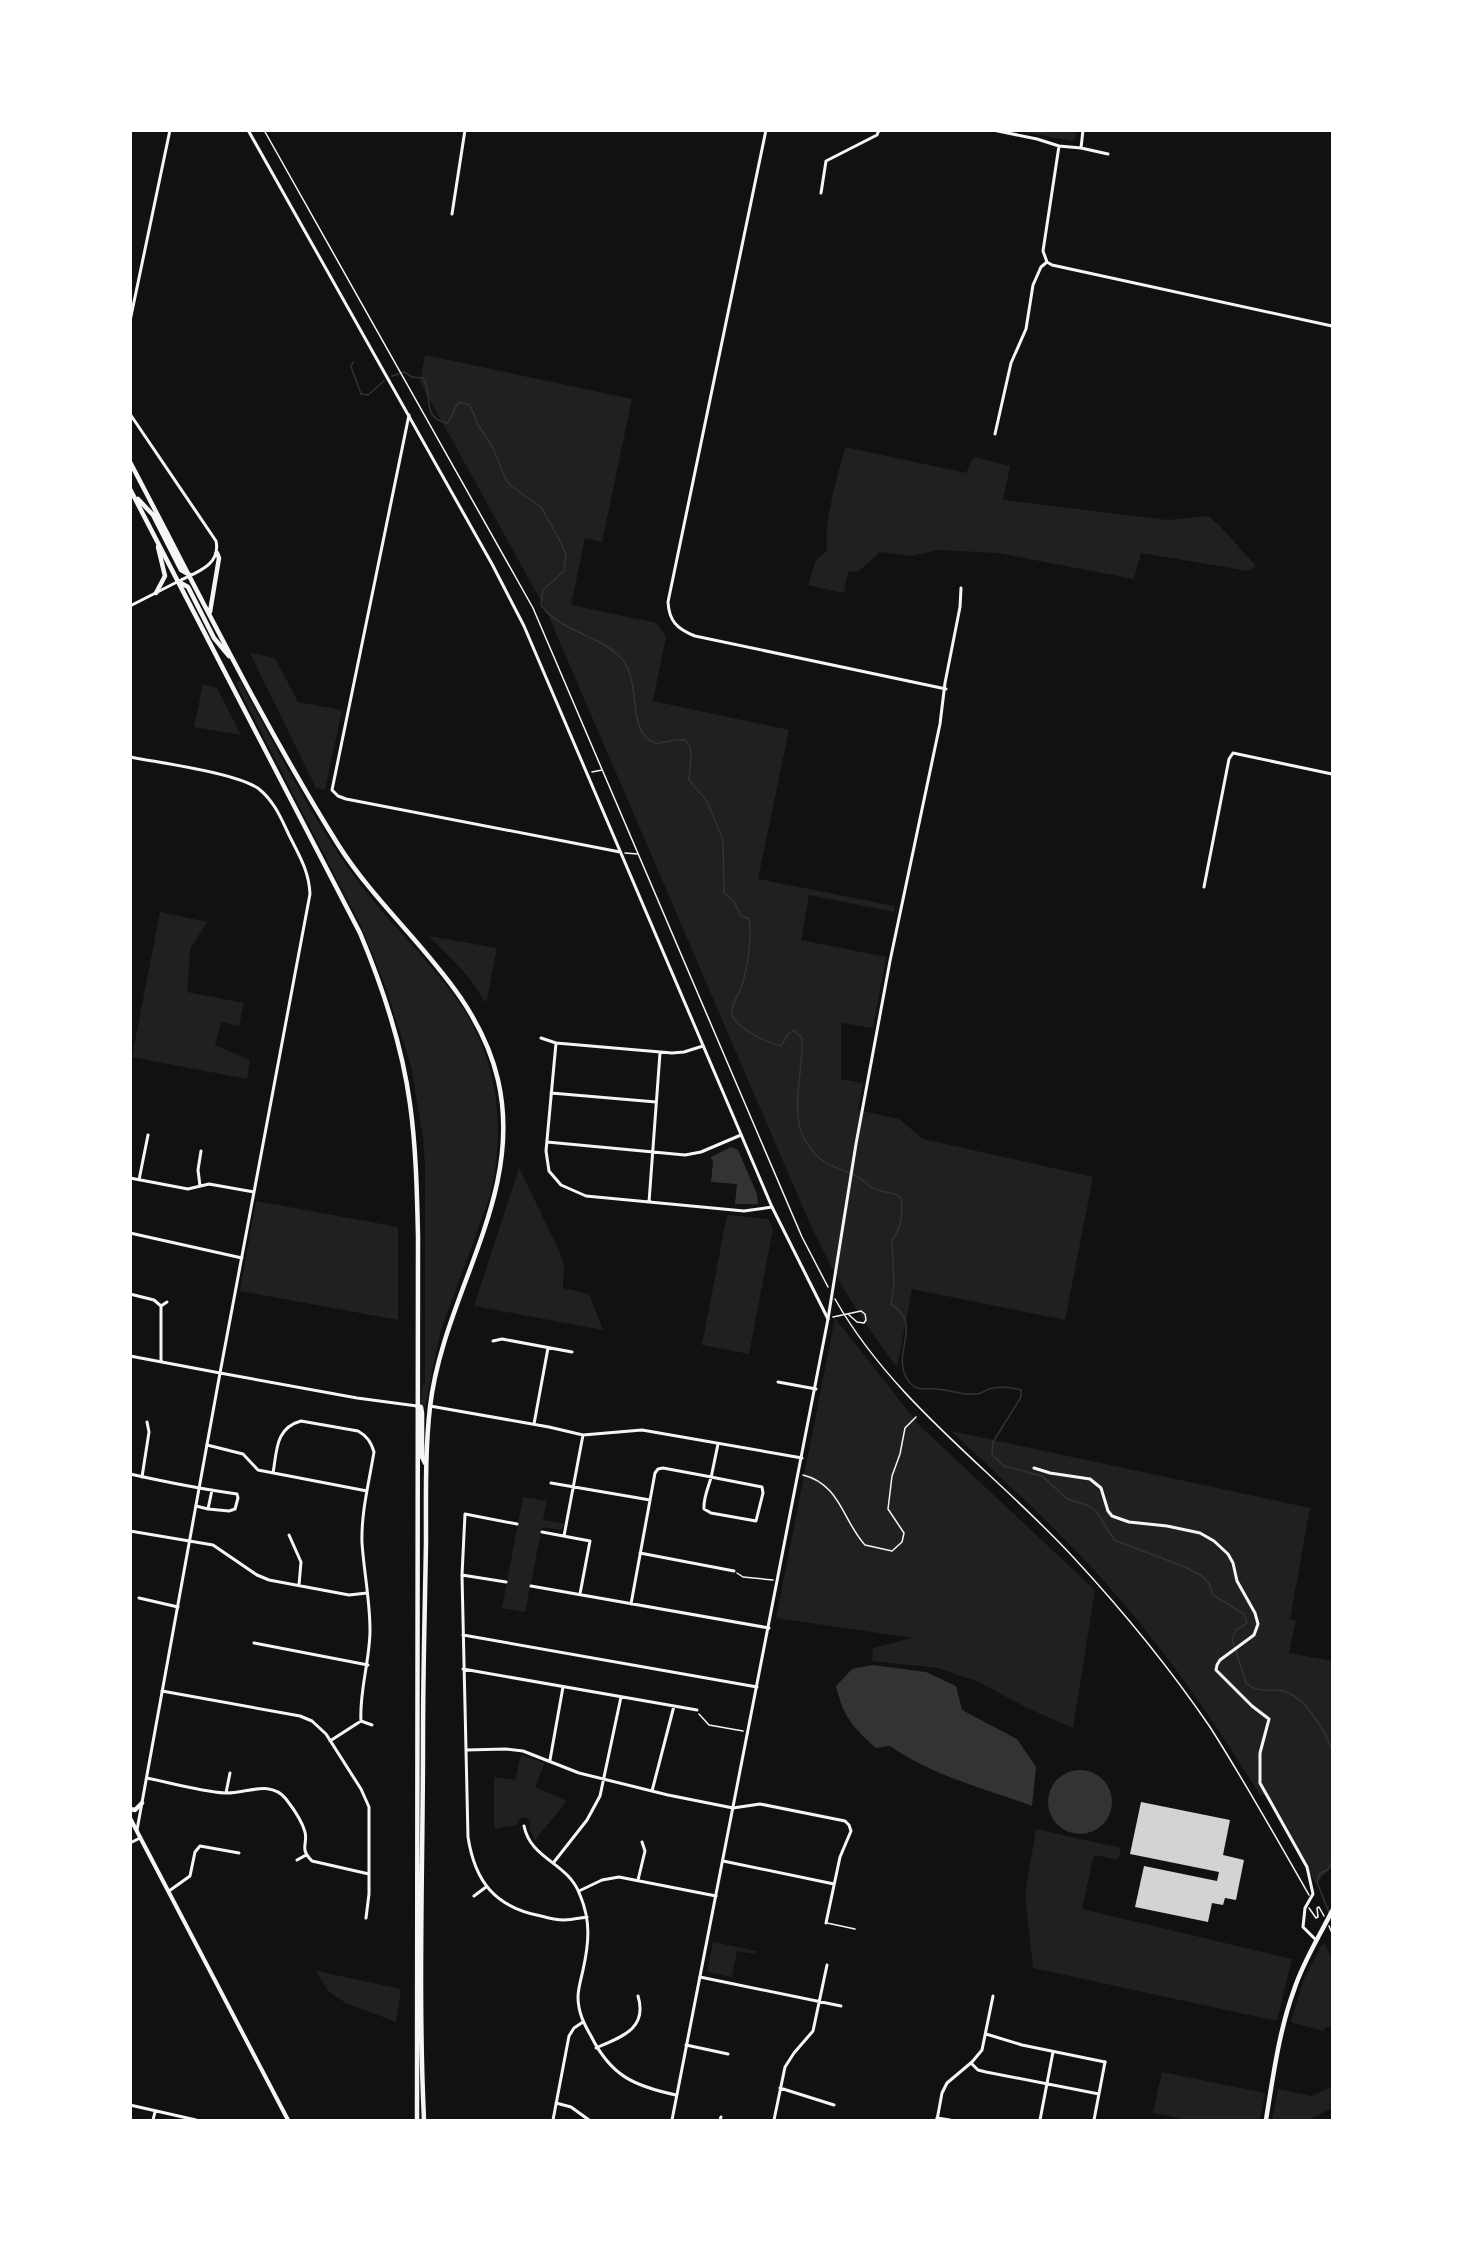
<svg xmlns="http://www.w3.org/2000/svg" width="1463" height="2251" font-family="'Fira Sans Condensed',sans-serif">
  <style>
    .green { fill: #202020 }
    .water { fill: #333 }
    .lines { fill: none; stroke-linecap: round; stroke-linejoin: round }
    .stream { stroke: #333; stroke-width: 1.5 }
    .building { fill: #d3d3d3 }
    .path { stroke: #f5f5f5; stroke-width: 1.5 }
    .service { stroke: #f5f5f5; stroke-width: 1.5 }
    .minor { stroke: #f5f5f5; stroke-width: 3 }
    .tertiary { stroke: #f5f5f5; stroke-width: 3 }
    .secondary { stroke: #f5f5f5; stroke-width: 4 }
    .primary { stroke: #f5f5f5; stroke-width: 4.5 }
    .trunk { stroke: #f5f5f5; stroke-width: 4.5 }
  </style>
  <rect width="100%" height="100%" fill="#111"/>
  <path class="green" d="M1019,131H1076L1075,140L1072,141Z
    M425,355L632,399L602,542L585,538L571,605L657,623L666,637L653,701L789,730L758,879L895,906L894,912L809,895L801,940L886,957L873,1028L841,1023V1079L863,1083L858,1110L899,1119L923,1139L1093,1177L1065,1320L912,1289L897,1367C861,1320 831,1271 807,1217L546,610L420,382Z
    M845,447L966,473L974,457L1010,466L1003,500L1168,520L1208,516L1219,525L1256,566L1248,571L1141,553L1134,579L998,553L938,550L911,556L880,552L859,571L848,572L844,593L808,585L816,560L827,551C824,516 837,481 845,447Z
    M250,653L275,658L298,702L342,710L325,790L316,788Z
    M240,681C274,745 309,812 350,871C383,917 425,955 458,1001C499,1060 506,1128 490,1196L440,1333L425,1407L421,1404L422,1386L425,1383V1166L423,1138L411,1066L385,985L361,926L236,683Z
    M203,684L217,688L241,735L194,727Z
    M160,912L207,922L190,949L187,992L244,1003L239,1026L221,1022L215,1045L250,1060L247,1079L132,1057Z
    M429,936L497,948L486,1003L467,975Z
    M519,1168L560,1252L564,1266L563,1288L589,1294L603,1330L474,1306Z
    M256,1201L398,1227V1320L240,1291Z
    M727,1215L768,1219L773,1229L749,1354L702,1345Z
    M835,1318L919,1425L1095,1590L1073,1728L1027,1708L979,1682L938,1668L872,1661L873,1648L912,1638L776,1618Z
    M951,1431L1310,1508L1290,1619L1296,1620L1289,1653L1332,1661V1866L1316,1884L1266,1796L1260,1795C1218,1727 1174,1662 1122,1602C1070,1540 1010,1486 951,1431Z
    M523,1497L547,1501L543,1520L565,1524L561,1530L542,1527L525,1612L502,1608Z
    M521,1755L545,1763L535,1787L567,1801L535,1840L530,1830V1821L526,1817L519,1819L517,1825L495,1829L494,1824V1777L515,1780Z
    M1036,1829L1121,1848L1118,1860L1094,1855L1082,1909L1292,1959L1277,2021L1033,1968L1025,1895Z
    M713,1942L756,1951L755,1954L737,1951L732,1977L707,1972Z
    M1322,1944L1325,1945L1332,1959V2027H1325L1324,2031L1293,2023L1291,2021L1304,1979Z
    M316,1971L401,1989L396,2022L346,2003L328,1991Z
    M1162,2072L1265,2093L1260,2120H1189L1153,2113Z
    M1332,2086V2108L1309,2120H1272L1278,2089L1312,2096Z"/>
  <path class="water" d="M731,1147L738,1150L757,1194L758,1204H735L737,1184L711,1182L713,1162L711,1157Z
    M872,1665L926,1672L956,1686L962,1710L1017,1739L1036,1767L1032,1806C983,1788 933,1776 890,1746L876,1748C853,1728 843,1716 836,1686L852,1669Z
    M1048 1802a32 32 0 1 1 64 0a32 32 0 1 1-64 0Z"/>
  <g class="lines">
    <path class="stream" d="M353,362L351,367L361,394L368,395L384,381
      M392,376L404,372L412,377L423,378C434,394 420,418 447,423C453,417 453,409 459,402L470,405L478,425L492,446L506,480L512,487L541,507L559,539L566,554L564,571L543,590L541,605C560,632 600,635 621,658C643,682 625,732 655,743C661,745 673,738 685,740L690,747L691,756L689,780L707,801L723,840L724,893L734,902L741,916L749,919C752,940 748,967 741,988C738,997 731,1003 732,1014C735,1028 768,1043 781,1046L788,1034L794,1030L802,1038C804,1082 781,1127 822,1160C829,1166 839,1168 848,1172C857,1175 864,1181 871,1187C881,1194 892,1190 901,1198C903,1212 902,1228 892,1239L894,1284L891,1304C926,1326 887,1355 910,1383C912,1385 914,1387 917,1388C922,1390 930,1388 935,1389C949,1389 963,1396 976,1394C981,1394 985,1391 989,1389C1000,1386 1010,1387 1021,1390V1397L993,1442L992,1455L1004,1466L1042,1476L1067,1499L1087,1505L1096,1511L1114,1540L1185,1567L1202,1576L1209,1583L1213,1595L1244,1614L1247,1623L1236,1630L1232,1639L1246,1683C1259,1695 1272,1687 1286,1692C1307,1699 1324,1730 1332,1749
      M1332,1861L1329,1869L1320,1874L1317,1882L1332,1920"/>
  </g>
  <path class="building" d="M1141,1802L1230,1820L1223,1855L1244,1860L1236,1900L1225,1898L1223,1905L1212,1903L1208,1922L1135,1907L1144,1866L1217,1881L1219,1872L1130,1854Z"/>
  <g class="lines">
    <path class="path" d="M264,130L533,608L802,1237L828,1287
      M592,772L602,770
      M625,853L638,854
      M835,1299C894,1403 994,1471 1074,1558C1123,1611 1169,1667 1210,1727C1245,1782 1277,1839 1309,1895
      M833,1317L861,1311L865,1314L866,1320L864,1323L857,1322L848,1314
      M803,1475C840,1484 843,1521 865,1545L892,1551L902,1542L904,1533L888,1509L892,1476L900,1454L905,1428L916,1417
      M737,1573L743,1577L773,1580
      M699,1714L709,1725L743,1731
      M1309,1908L1316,1918L1318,1917L1317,1908L1319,1907L1324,1916
      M1329,1926L1332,1933"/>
    <path class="service" d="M827,1923L855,1929"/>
    <path class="minor" d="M766,130L668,602C669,621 677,629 695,636L946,689
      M993,130L1037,139L1059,146L1081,148L1108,154
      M1059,146L1043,251L1047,262L1052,265L1332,326
      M1081,148L1083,130
      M821,193L826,161L877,135L879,130
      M452,214L465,130
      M409,415L332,790L338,796L346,799L620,852
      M995,434L1011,363L1026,329L1033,285L1041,267L1047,262
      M130,606L179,581
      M130,757C160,763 238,773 259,789C274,801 281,818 289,835C299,855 309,871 310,894L220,1373L130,1356
      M1204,887L1229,759L1233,753L1332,774
      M541,1038L556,1043L672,1053L684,1052L703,1046
      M556,1043L546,1151L549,1171L561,1185L586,1196L744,1211L772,1207
      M551,1093L656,1102
      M547,1142L685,1155L701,1152L741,1135
      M130,1178L188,1189L209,1184L254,1192
      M139,1180L148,1135
      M200,1186L198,1170L201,1151
      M649,1202L660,1053
      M130,1233L242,1258
      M130,1294L154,1300L161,1306
      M161,1306L167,1302
      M828,1319L856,1144L890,961L940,724L945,683L960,607L961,588
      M493,1341L502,1339L572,1352
      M161,1361V1306
      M778,1382L816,1389
      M430,1406L549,1427L583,1435L642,1430L802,1458
      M534,1424L548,1348
      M207,1445L243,1454L258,1470L367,1491
      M1034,1468L1050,1473L1090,1479L1101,1488L1108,1511L1112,1516L1129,1522L1167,1526L1200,1533L1214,1541L1228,1554L1233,1563L1237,1581L1255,1613L1258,1624L1254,1635L1220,1660L1217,1665L1216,1670L1252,1706L1269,1719L1260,1753V1783L1307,1867L1313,1894L1305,1908L1303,1927L1316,1940
      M273,1473C277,1451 275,1428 301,1421L358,1431C367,1436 371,1442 374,1452C369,1482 361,1513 362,1543C364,1572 370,1601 370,1630C370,1660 359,1692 361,1721
      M130,1474C166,1482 201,1489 237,1494L238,1498L235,1509L229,1511L208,1509L212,1490
      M142,1477L149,1432L147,1422
      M551,1483L650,1500
      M196,1506L208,1509
      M517,1524L465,1514L462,1575L468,1837C475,1882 495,1907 541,1916C548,1918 557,1920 564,1920C571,1920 580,1918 587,1917
      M130,1531L213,1545L257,1575L269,1580L349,1595L367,1593
      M542,1532L590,1541L580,1594
      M289,1535L301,1562L299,1585
      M564,1536L583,1435
      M640,1553L734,1571
      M462,1575L506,1582
      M531,1586L769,1628
      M139,1598L178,1607
      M631,1604L655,1473L658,1469L663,1468L706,1476L716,1478L762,1487L763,1493L756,1521L711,1513L704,1509C703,1496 710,1485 712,1473L718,1444
      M463,1635L757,1687
      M254,1643L368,1665
      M463,1669L697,1710
      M162,1691L300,1716L312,1721L326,1734L361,1789L369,1807V1894L366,1918
      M330,1741L361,1721L372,1725
      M466,1750L506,1749L523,1751L579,1773L668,1795L733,1808L760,1804L845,1821L849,1825L851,1831L840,1857L826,1923
      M550,1760L563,1687
      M147,1778C172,1783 199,1791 225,1793C246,1794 270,1779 286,1799C293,1808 302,1821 305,1832C308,1845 299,1848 312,1861L369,1874
      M652,1791L674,1706
      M226,1793L230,1773
      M524,1826C531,1860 568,1862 580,1895C591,1921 589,1943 583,1970C581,1979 578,1989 578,1997C578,2012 584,2024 591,2036C611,2076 634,2086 676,2095
      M297,1860L306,1855
      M723,1861L834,1884
      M554,1862L587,1820L600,1796L621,1697
      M638,1880L645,1851L642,1842
      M169,1891L190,1876L195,1852L200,1846L239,1853
      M579,1891L602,1880L619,1877L716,1896
      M474,1896L486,1887
      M700,1977L841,2006
      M686,2045L728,2054
      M596,2048C621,2037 648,2029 638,1996
      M971,2063L978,2070L986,2072L1099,2094
      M780,2088L834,2105
      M556,2103L571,2107L589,2120
      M130,2105L196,2120
      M937,2118L950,2120
      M153,2120L155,2112
      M553,2120L569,2036L574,2028L583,2022
      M720,2120L721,2117
      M774,2120L785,2067L794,2053L813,2031L827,1965
      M1040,2120L1053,2052
      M1094,2120L1105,2062"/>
    <path class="tertiary" d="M248,130L492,564L524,626L772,1207L828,1319L672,2120
      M130,321L170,130
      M130,414L216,541C221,565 197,572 179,581
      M137,1830L220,1373L357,1398L417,1406
      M130,1843L140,1838
      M986,2034L1022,2045L1105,2062
      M937,2120L942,2093L947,2083L972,2062L982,2050L993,1996"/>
    <path class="secondary" d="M130,1818L288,2120"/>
    <path class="primary" d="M130,1809L135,1810L142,1803
      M1266,2120C1273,2077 1279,2031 1294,1990C1303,1962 1319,1937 1332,1911"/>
    <path class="trunk" d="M130,462C198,591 262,723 339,846C390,926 476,984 498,1080C525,1196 443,1294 430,1407C425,1451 426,1496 426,1541C425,1606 423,1671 423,1737C423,1865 418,1993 424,2120
      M130,489L360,933C383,988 402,1044 410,1104C416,1147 417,1192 418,1236L417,2120
      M138,499L153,515L181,570L190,575
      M179,582L188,587L214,638L229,656
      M156,593L165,576L158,547
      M210,612L219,558L217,553
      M417,1406L421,1407L422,1413V1457L425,1463"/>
  </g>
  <rect width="1463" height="2251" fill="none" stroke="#ffffff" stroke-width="264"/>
</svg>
